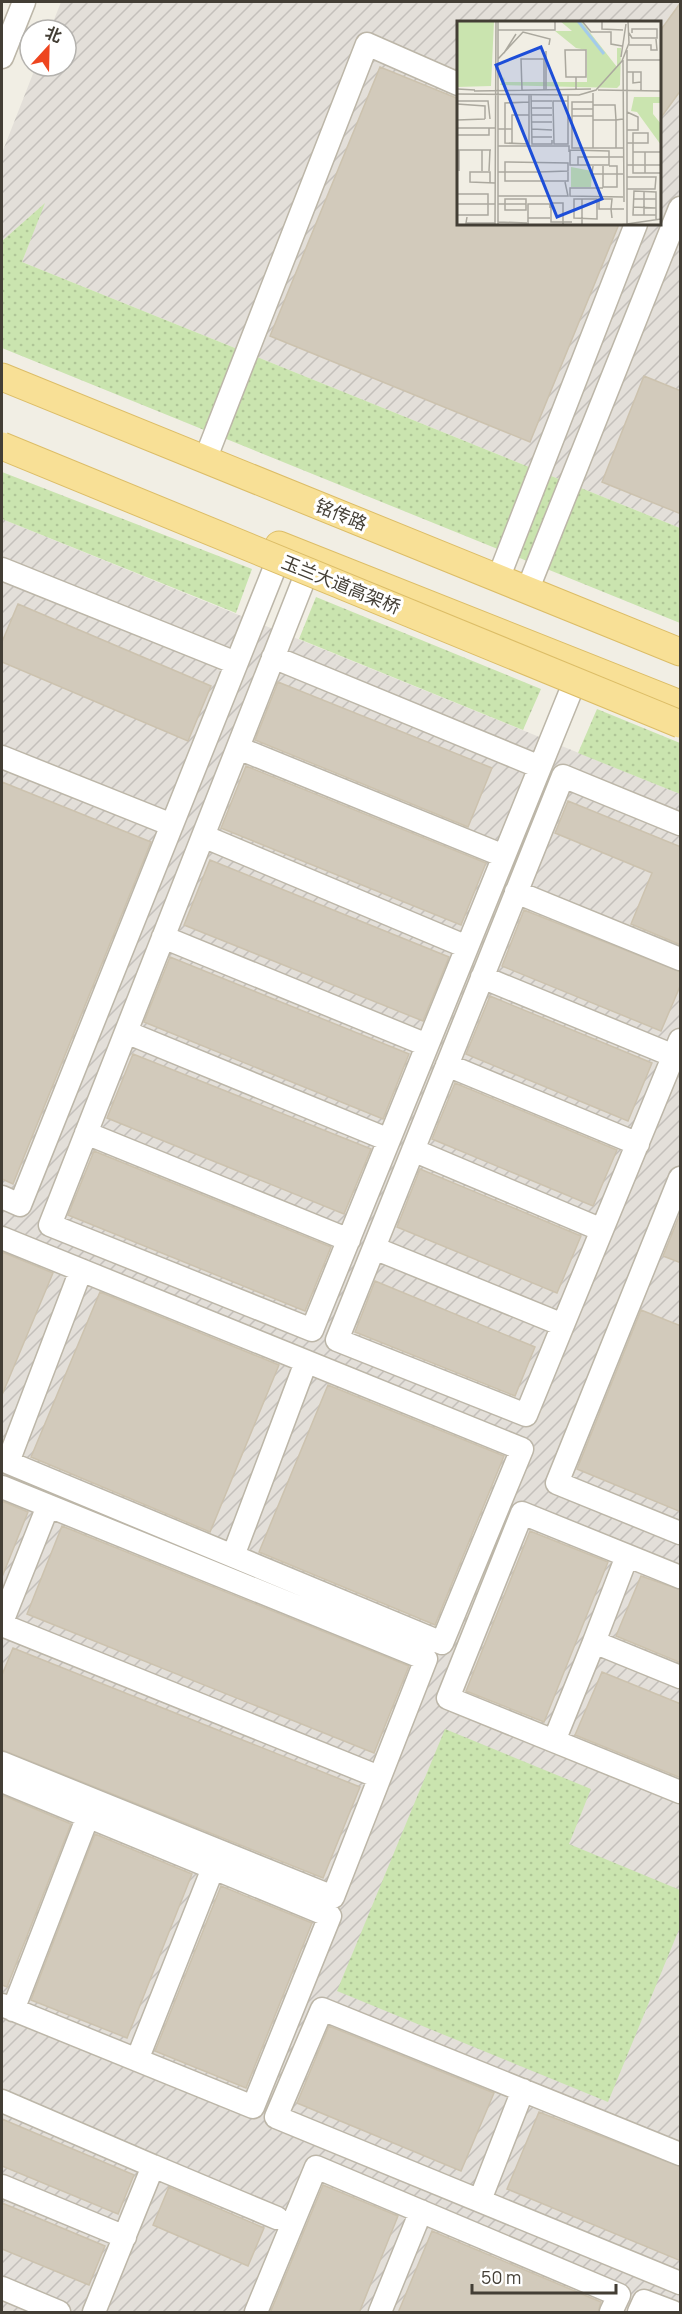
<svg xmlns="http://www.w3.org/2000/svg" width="682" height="2314" font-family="Manrope,'Noto Sans SC',sans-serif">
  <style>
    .industrial { fill: url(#industrial-furrows); fill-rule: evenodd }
    .grass { fill: url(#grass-dots) }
    .building { fill: #d2cabb; stroke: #ccc2ae; stroke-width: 1.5 }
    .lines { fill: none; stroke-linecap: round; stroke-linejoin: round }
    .minor-casing { stroke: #bcb6a8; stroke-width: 25 }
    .major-casing { stroke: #dcbd67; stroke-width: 29 }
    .minor { stroke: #fff; stroke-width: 22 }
    .major { stroke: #f8e096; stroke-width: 27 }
    .major-bridge-casing { stroke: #dcbd67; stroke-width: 29; stroke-linecap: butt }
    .major-bridge { stroke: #f8e096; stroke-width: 27 }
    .labels { text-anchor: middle; stroke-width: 6; stroke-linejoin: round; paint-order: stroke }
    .street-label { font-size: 18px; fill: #433e35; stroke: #fff }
    .inset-river { fill: none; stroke: #a3cbeb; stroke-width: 3 }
    .inset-road { fill: none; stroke: #aba89e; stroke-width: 1.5 }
    .view { fill: #1d4ed8; fill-opacity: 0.15; stroke: #1d4ed8; stroke-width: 3 }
    .inset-edge { fill: none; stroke: #433e35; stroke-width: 3 }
  </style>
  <defs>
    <pattern id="industrial-furrows" width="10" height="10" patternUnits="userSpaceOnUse" patternTransform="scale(1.5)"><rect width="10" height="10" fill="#e3dfd9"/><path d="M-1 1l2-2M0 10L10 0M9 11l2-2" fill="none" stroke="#c4c0bb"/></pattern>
    <pattern id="grass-dots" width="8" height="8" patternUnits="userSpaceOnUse" patternTransform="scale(1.5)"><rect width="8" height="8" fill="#cae4af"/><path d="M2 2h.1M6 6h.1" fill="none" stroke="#afc597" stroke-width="1.8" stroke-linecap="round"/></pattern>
  </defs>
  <rect width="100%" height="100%" fill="#f1eee4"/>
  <path class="industrial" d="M61,2H680V528L22,262L44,204L2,241V153L36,66H66V30H50ZM458,22H660V224H458Z
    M2,519L680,794V2312H2Z"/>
  <path class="grass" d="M45,203L22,262L680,528V623L2,348V241Z
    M2,472L252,569L236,613L2,519Z
    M316,597L541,689L523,730L299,639Z
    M597,709L680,743V794L578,753Z
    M445,1729L591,1789L569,1844L680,1890V1927L608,2102L337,1991Z"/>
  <path class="building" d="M681,2V90L660,119V31Z
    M380,67L459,99V224H619L530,442L270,336Z
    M644,376L681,391V514L602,482Z
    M18,604L211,686L188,741L2,662V642Z
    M278,682L492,768L468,827L255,740Z
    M246,766L486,863L461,925L221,828Z
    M2,782L151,842L13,1184L2,1179Z
    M568,801L681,847V945L631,924L652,873L555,833Z
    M210,860L449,957L423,1021L184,925Z
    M524,910L681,972V984L661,1031L502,966Z
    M170,957L409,1054L383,1119L144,1022Z
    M490,996L652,1063L628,1121L466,1054Z
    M133,1054L371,1149L344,1214L107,1118Z
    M455,1083L617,1150L593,1206L432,1139Z
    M94,1151L331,1247L305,1311L68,1215Z
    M420,1169L581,1236L557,1293L397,1227Z
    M680,1214H681V1263L663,1256Z
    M2,1252L53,1273L2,1395Z
    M375,1281L535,1347L515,1396L355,1332Z
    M100,1292L279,1365L210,1532L31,1457Z
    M641,1310L681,1326V1512L577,1469Z
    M328,1385L504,1456L435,1625L259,1552Z
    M2,1501L28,1512L2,1577Z
    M62,1526L409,1666L374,1753L27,1614Z
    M530,1531L608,1562L544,1722L466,1691Z
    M641,1576L681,1590V1663L616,1636Z
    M13,1648L360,1787L323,1878L2,1750V1675Z
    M602,1672L681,1704V1778L575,1735Z
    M2,1795L71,1824L7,1987L2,1985Z
    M95,1834L192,1874L127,2038L31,2000Z
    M221,1886L312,1923L246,2088L155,2051Z
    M329,2026L494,2093L461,2171L297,2103Z
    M539,2112L681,2167V2261L507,2189Z
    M2,2119L134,2175L118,2214L2,2166Z
    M323,2185L398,2216L359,2313H270Z
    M169,2187L264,2228L248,2266L153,2225Z
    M2,2203L105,2246L89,2285L2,2249Z
    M432,2231L601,2302L598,2313H398Z"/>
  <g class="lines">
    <defs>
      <path id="minor" d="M2,57L24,2
        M205,460L367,44L458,84
        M312,559L50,1225L312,1330L581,666
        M2,569L236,663
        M498,579L636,224
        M527,591L680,208
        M273,657L540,767
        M238,748L504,856
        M2,757L172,825
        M680,824L563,776L337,1340L526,1415L680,1040
        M203,836L467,947
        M516,892L680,959
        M163,937L427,1045
        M482,977L674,1056
        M126,1032L389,1140
        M447,1065L638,1144
        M86,1133L349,1240
        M413,1150L602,1230
        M680,1178L557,1483L680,1533
        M2,1197L20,1205L283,547
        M2,1238L522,1449L442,1643L2,1460
        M374,1248L563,1325
        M8,1462L81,1270
        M2,1487L426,1659L333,1897L2,1763
        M233,1556L306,1362
        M680,1577L522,1513L448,1698L554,1741L594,1642L680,1677
        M2,1622L48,1506
        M2,1625L379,1777
        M594,1642L627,1556
        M554,1741L680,1792
        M2,1781L330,1916L253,2107L2,2005
        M13,2010L88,1816
        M137,2060L213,1868
        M2,2101L153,2166L94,2312
        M680,2154L322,2009L276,2117L680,2283
        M153,2166L277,2218
        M2,2186L125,2237
        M480,2200L523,2090
        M2,2288L59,2312
        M256,2312L316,2167L619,2295L611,2312
        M380,2312L421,2211
        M639,2312L644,2301L673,2312"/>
      <path id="major" d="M2,377L680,652
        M279,545L680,704"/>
    </defs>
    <use href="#minor" class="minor-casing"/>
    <use href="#major" class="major-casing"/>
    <use href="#minor" class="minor"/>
    <use href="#major" class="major"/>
    <defs>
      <path id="major-bridge" d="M2,446L680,724"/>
    </defs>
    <use href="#major-bridge" class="major-bridge-casing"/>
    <use href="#major-bridge" class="major-bridge"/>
  </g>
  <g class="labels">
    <g class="street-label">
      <text transform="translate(341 515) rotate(22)" y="6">铭传路</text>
      <text transform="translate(341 585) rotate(22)" y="6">玉兰大道高架桥</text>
    </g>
  </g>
  <g transform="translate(457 21)">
    <rect width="204" height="204" fill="#f1eee4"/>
    <path d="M0,0H37L34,65L0,66ZM103,0H124L160,46V27H164L163,64L160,67L43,64L47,56L48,61H130V29L119,27L98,10H115ZM177,76H204V82H196V93L204,103V124L180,91L174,90ZM114,146L135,150L134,166H114Z" fill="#cae4af"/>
    <path class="inset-river" d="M121,0L147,33"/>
    <path class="inset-road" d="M125,0L134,11H154V23L165,25M145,0V8L166,9M41,9H98V0M172,12L175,17H200V8H175V12M172,24H194V29H200L199,18M89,30V69M47,32L59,13M164,36L169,3M41,38L66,11L93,18L92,24M166,39L167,181M170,39H204M170,51H184V69M176,51V62L184,61M119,56H109L108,29H129V56H119V69M0,68L18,69M65,69L64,38H87V69M141,69L204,70M17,70L134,68M136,72V127H115V88H136M0,73L122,74L139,69L165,40L172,22L171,0M74,73L75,123H95V119M0,80H31L33,98M74,80H95M111,80H96L97,123H111V74M0,83L28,85V98M74,87H95M115,88V81H136M75,94H95M115,95H136M0,99L28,98M136,99H159L158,84H136M75,101H95M0,107H38M41,108H48V122L72,123V74M55,108H48V82L72,81M75,108L95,109M170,109H181V96L170,91M0,114H32V107M75,116H95M170,122H191V112H176V131H204M55,123V94H72M41,125H112V131M136,127H166M159,127V99L166,98M0,129H34M2,129V150M25,129V150M176,131V152H204M188,131V152M121,144H152V130L113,129V144H121V136H166M170,144H204M136,145L135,153H166M146,145V166H160V145H152M32,150L33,129M41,151H82L111,150V142L48,141V160H111V150M33,162V151H13V161L38,162M146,167H113V175L166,176M170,168H198L199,156H170M187,171V194M0,173H31V194H0M41,175H111L108,161M117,178H140V198L117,197ZM176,178H199M0,183H38M41,183H69V178H48V189H69V183M176,186L199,187M199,194H176L177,170L199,171V199M10,196L9,202H38M71,197H93M155,197L154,188L155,178H142V188H167M41,201L70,202M38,204L39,0M41,204V0M71,204V183H93V187M106,204V182H94V201H115M125,204V178M163,204L204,198M170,204V29"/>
    <path class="view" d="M84,26L145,178L100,196L39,44Z"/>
    <rect width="204" height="204" class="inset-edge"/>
  </g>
  <rect width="682" height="2314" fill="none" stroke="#433e35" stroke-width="6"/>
  <g transform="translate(48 48) rotate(22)"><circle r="28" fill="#ffffff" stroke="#b4b2ae" stroke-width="1.5"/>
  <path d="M0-4.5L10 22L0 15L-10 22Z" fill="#ee451f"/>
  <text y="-9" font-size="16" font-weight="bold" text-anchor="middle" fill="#433e35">北</text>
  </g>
  <path d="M472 2284v9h144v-9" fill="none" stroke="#433e35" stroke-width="3"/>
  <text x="481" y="2284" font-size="18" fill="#433e35" stroke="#ffffff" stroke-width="4.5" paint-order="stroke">50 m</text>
</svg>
